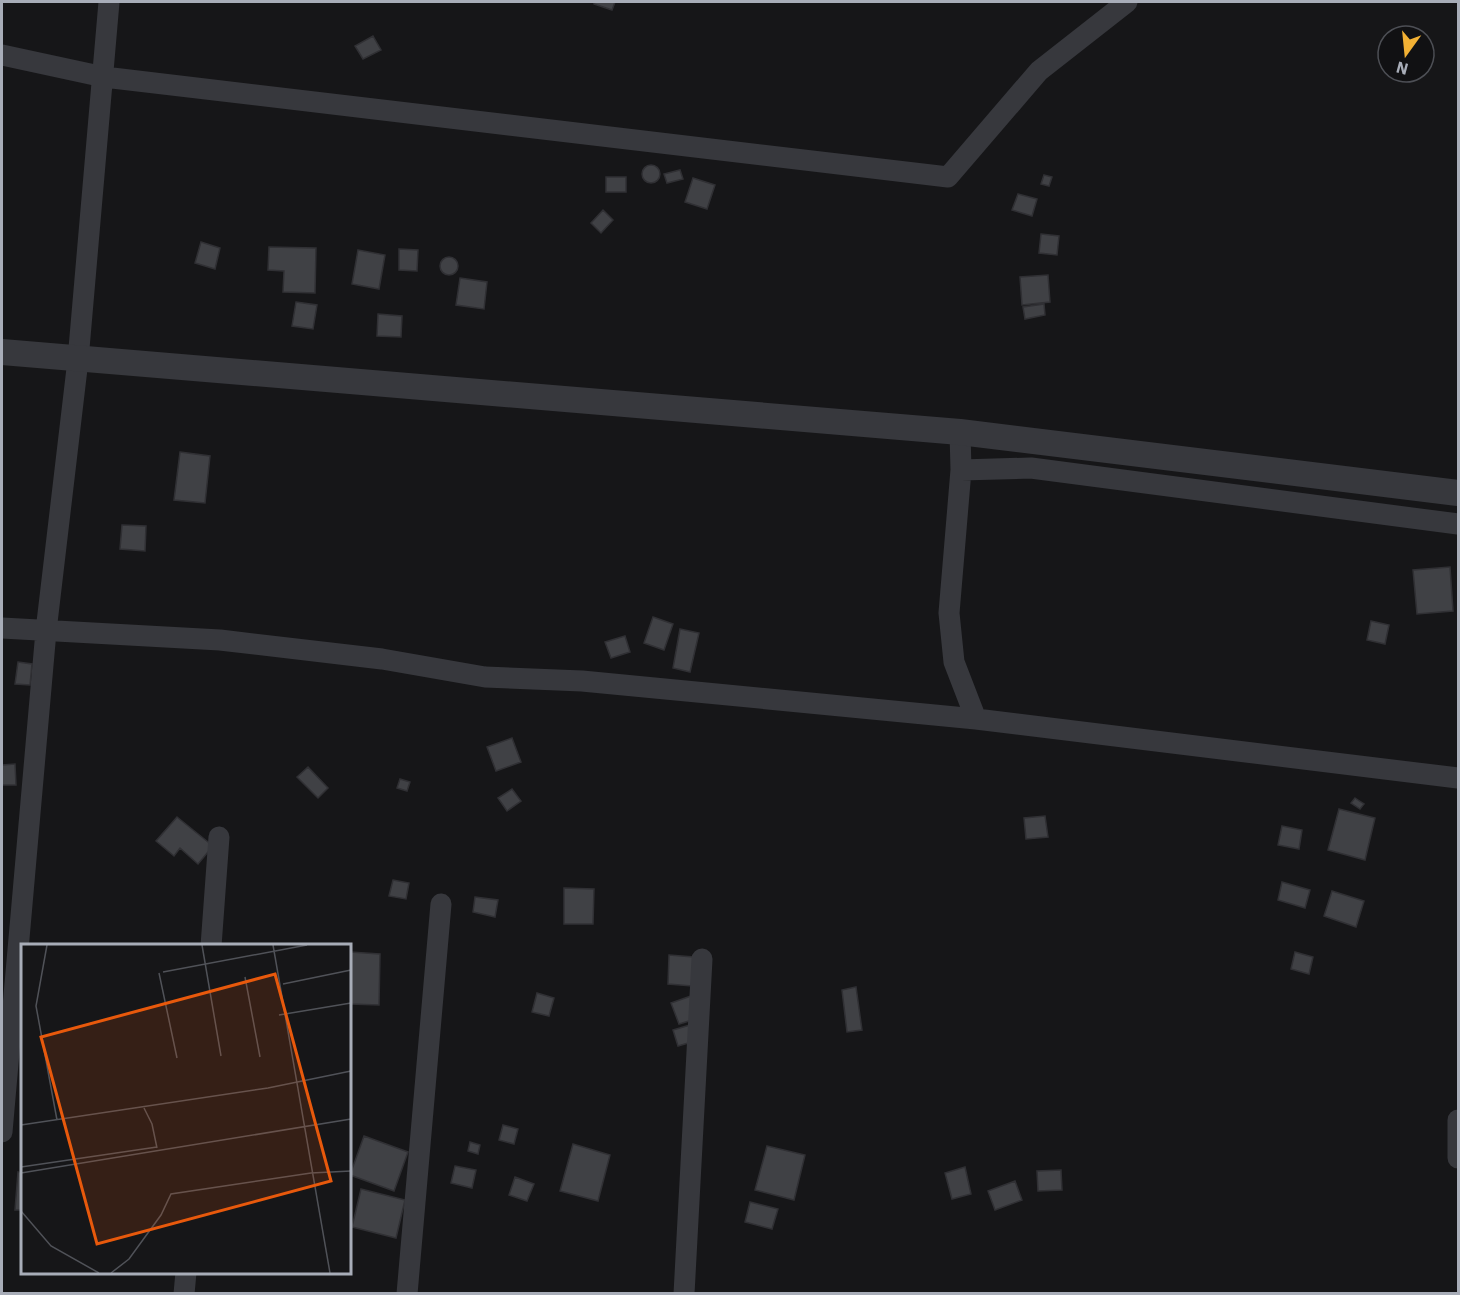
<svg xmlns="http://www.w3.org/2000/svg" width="1460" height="1295" font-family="'IBM Plex Sans',sans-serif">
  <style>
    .building { fill: #404145; stroke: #303034; stroke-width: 1.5 }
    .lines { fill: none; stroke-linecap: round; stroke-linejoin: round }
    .minor { stroke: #37383d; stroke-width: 21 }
    .tertiary { stroke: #37383d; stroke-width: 26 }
    .inset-road { fill: none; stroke: #505258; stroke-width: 1.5 }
    .view { fill: #e8590c; fill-opacity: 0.15; stroke: #e8590c; stroke-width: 3 }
    .inset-edge { fill: none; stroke: #a8adb8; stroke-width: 3 }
  </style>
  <rect width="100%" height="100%" fill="#161618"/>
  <path class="building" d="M594,2H615L612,10L594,4Z
    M373,36L381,50L363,59L355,46Z
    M642 174a9 9 0 1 1 18 0a9 9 0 1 1-18 0Z
    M680,170L683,179L667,183L664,174Z
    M1044,175L1052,177L1049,186L1041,184Z
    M606,177H626V192H606Z
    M693,178L715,185L707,209L685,202Z
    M1018,194L1037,199L1032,216L1012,210Z
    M603,210L613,220L601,233L591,223Z
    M1041,234L1059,236L1057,255L1039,253Z
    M201,242L220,248L215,269L195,263Z
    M269,247L316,248L315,293L283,292L284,271L268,270Z
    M399,249L418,250L417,271L399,270Z
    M358,250L385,255L379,289L352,284Z
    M440 266a9 9 0 1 1 18 0a9 9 0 1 1-18 0Z
    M1048,275L1050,302L1022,305L1020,277Z
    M460,278L487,282L484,309L456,305Z
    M296,302L317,305L313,329L292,326Z
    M1044,304L1045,315L1025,319L1023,307Z
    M378,314L402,316L401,337L377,336Z
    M180,452L210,456L205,503L174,500Z
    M122,525L146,526L145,551L120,549Z
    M1450,567L1453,611L1417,614L1413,570Z
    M653,617L673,624L664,650L644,643Z
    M1371,621L1389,625L1385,644L1367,640Z
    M680,629L699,633L690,672L673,668Z
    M625,636L630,652L611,658L605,642Z
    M18,662L32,664L30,685L15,684Z
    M512,738L521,762L496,771L487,747Z
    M15,764L16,785H2V765Z
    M308,767L328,788L318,798L297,777Z
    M400,779L410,782L407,791L397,788Z
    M512,789L521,801L507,811L498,798Z
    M1355,798L1364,804L1360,809L1351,803Z
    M1339,809L1375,818L1365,860L1328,850Z
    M1045,816L1048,837L1026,839L1024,818Z
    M177,817L213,846L198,864L180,848L174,856L156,841Z
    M1282,826L1302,830L1299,849L1278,845Z
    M393,880L409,883L406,899L389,896Z
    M1282,882L1310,890L1305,908L1278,900Z
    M564,888L594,889L593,924H564Z
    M1332,891L1364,901L1356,927L1324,916Z
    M475,897L498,900L495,917L473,912Z
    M350,952L380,954L379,1005L350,1004Z
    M1295,952L1313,957L1309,974L1291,969Z
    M669,955L694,957L692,986L668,984Z
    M856,987L862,1030L847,1032L842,990Z
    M537,993L554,998L549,1016L532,1012Z
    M691,996L699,1018L679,1024L671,1003Z
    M690,1025L695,1041L678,1046L673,1030Z
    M503,1125L518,1129L514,1144L499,1140Z
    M364,1136L408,1152L394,1191L350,1175Z
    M470,1142L480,1145L478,1154L468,1151Z
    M573,1144L610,1155L598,1201L560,1191Z
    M767,1146L805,1155L794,1200L755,1190Z
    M455,1166L476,1170L472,1188L451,1183Z
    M965,1167L971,1194L952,1199L945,1173Z
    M1061,1170L1062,1190L1038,1191L1037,1171Z
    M18,1172L22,1173V1210H15Z
    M515,1177L534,1184L527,1201L509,1195Z
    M1015,1181L1022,1200L995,1210L988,1191Z
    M361,1189L405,1200L396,1238L352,1227Z
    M750,1202L778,1209L772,1229L745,1222Z"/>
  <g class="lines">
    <path class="minor" d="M2,55L104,77L948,177L1039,71L1127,2
      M960,432L961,470L949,613L954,662L976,719
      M961,470L1031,468L1458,524
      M2,628L220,640L382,659L485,677L582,681L976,719L1458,778
      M211,946L219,837
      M1458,1120V1158
      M2,1132L46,631L78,360L109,2
      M184,1294L186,1272
      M407,1294L441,904
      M684,1294L702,959"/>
    <path class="tertiary" d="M2,352L960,432L1458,493"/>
  </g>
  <g transform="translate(21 944)">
    <rect width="330" height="330" fill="#161618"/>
    <path class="inset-road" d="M26,1L15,62L36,176M181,1L200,112M252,1L309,329M142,28L286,1M138,29L156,114M224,33L239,113M262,40L330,26M258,71L330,59M123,164L131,180L136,204M0,181L247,144L330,127M0,223L136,203M0,229L330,175M0,267L30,302L78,329M90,329L108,315L140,271L150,250L290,229L330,227"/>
    <path class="view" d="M254,30L310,237L76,300L20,93Z"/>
    <rect width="330" height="330" class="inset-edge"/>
  </g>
  <rect width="1460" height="1295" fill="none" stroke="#a8adb8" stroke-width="6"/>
  <g transform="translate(1406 54) rotate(195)"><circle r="28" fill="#111113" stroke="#4d4f55" stroke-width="1.5"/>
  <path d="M0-4.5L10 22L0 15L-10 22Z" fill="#f2b134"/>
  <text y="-9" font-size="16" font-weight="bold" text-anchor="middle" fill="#a8adb8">N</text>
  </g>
</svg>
